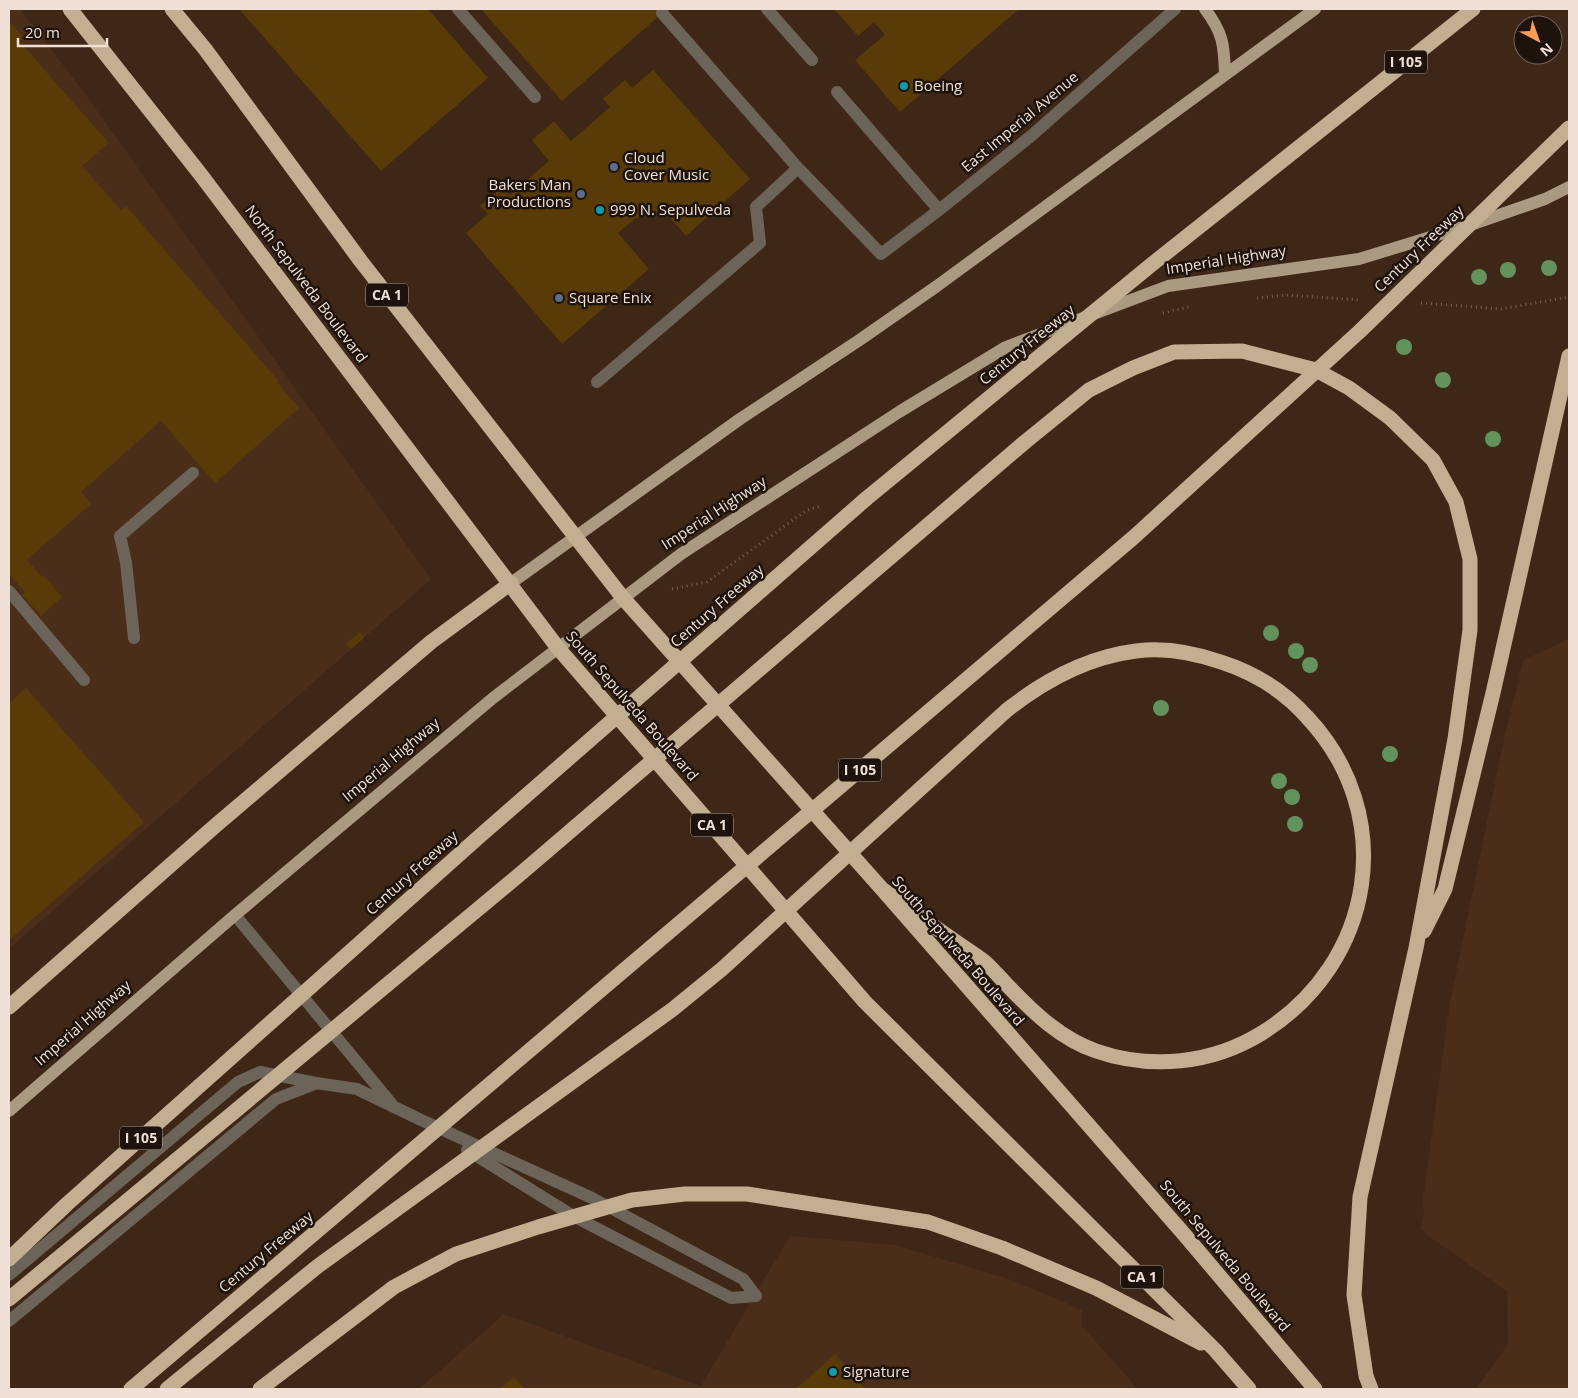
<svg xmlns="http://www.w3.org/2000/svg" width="1578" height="1398" font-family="'Open Sans',sans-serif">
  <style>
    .built { fill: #4b2e1a }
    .building { fill: #583b07 }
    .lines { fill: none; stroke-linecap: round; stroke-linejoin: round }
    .path { stroke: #776153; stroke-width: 3; stroke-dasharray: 1 4; stroke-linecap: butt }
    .minor { stroke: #6c6459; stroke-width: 12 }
    .major { stroke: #aa9a82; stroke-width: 12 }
    .highway { stroke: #c2af92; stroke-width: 15 }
    .tree { fill: #63935d }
    .culture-dot { fill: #0f9aa8; stroke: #1e130c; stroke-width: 2 }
    .service-dot { fill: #5c6f8a; stroke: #1e130c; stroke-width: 2 }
    .labels { text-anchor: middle; stroke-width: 5; stroke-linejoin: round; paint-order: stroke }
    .shield { fill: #1e130c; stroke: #b1a299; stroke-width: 1 }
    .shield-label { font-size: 14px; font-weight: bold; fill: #f0e0d6 }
    .poi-label { font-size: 15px; fill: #f0e0d6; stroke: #1e130c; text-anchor: start }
    .street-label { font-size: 15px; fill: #f0e0d6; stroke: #1e130c }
  </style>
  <rect width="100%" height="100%" fill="#3f2717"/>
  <path class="built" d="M9,9H20L83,91L431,579L9,949Z
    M1569,639V1389H1476L1508,1344L1507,1291L1427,1235L1421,1229L1424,1211L1423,1199L1450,1002L1506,730L1524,660Z
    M790,1236L895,1245L1012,1280L1082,1310V1326L1138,1389H419L504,1314L701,1386Z"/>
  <path class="building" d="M239,9H428L488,78L381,171Z
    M481,9H667L562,101Z
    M834,9H1019L900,112L855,60L885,35L874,22L858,36Z
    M9,21L23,37L19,41L109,143L82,166L121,210L126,206L278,380L277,382L299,408L215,483L161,421L81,492L91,504L27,560L42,577L44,576L62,597L41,616L22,595L25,592L9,574Z
    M653,70L750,179L686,236L666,213L636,218L618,233L649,269L562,344L466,233L488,214L480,206L503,187L510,195L549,161L532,140L554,121L571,141L610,107L603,99L625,80L632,88Z
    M360,632L364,638L351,649L346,644Z
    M26,688L144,822L9,940V703Z
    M835,1354L866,1389H796Z
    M514,1377L525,1389H500Z"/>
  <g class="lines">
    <path class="path" d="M1257,298L1286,295L1360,300
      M1421,303L1501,309L1569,297
      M1163,313L1189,307
      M672,589L707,582L807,510L821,506"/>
    <path class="minor" d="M458,9L535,97
      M767,9L812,60
      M662,13L798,168L881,254L939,210L1031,136L1175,9
      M837,92L939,210
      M597,382L760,243L756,207L798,168
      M9,591L84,680
      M134,638L126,562L120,536L193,473
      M235,915L391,1103
      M467,1150L575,1217L731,1298L756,1296
      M9,1275L238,1082L260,1072L316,1083L357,1089L419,1119L592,1198L743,1279L756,1296
      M9,1321L276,1099L315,1084"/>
    <path class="major" d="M1205,9C1223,33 1224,44 1225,73
      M511,583L740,419L861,339L937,286L1315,9
      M9,1111L235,915L493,698L681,554L899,412L1006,347L1168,286L1359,259L1473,224L1545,199L1569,187"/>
    <path class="highway" d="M70,9L201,175L558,648L865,1002L1216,1351L1249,1389
      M172,9L205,49L360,260L623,598L882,889L1183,1233L1315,1389
      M1424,931L1445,889L1493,693L1569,356
      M9,1007L215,826L431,642L511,583
      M9,1259L67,1204L481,835L867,498L1151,265L1473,9
      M9,1299L519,875L1025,442L1089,390L1133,368L1174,352L1242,351L1316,370L1349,388L1390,418L1433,460L1456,502L1470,559V630L1455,739L1416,948L1360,1197L1354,1295L1366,1376L1371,1389
      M131,1389L1134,537L1360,331L1569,128
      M167,1389L318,1266L673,1009L722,969L1007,710C1045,680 1088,657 1136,651C1164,647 1195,653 1221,662C1255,673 1283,690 1307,717C1399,815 1375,963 1262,1033C1212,1064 1151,1070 1096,1051C1061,1039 1034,1013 1009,987C1001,979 994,970 985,962C975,954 963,947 952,939C929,923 905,906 882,889
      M260,1389L394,1287L456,1254L538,1227L632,1200L685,1194H747L928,1222L1002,1248L1096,1288L1201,1343"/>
  </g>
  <g class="tree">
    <circle cx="1549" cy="268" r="8"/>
    <circle cx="1508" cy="270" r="8"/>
    <circle cx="1479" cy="277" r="8"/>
    <circle cx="1404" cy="347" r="8"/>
    <circle cx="1443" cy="380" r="8"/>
    <circle cx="1493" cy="439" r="8"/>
    <circle cx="1271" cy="633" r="8"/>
    <circle cx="1296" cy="651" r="8"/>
    <circle cx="1310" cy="665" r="8"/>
    <circle cx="1161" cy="708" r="8"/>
    <circle cx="1390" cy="754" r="8"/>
    <circle cx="1279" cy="781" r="8"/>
    <circle cx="1292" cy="797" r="8"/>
    <circle cx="1295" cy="824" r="8"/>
  </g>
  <g class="culture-dot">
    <circle cx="904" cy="86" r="5"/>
    <circle cx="600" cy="210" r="5"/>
    <circle cx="833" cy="1372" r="5"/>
  </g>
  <g class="service-dot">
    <circle cx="614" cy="167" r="5"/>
    <circle cx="581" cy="194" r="5"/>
    <circle cx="559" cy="298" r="5"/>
  </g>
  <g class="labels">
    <g class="shield">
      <rect x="1385" y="50.5" width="42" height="23" rx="4"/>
      <rect x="366" y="283.5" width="42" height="23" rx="4"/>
      <rect x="839" y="758.5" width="42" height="23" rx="4"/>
      <rect x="691" y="813.5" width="42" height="23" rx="4"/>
      <rect x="120" y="1126.5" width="42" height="23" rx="4"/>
      <rect x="1121" y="1265.5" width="42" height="23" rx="4"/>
    </g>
    <g class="shield-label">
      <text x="1406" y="67">I 105</text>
      <text x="387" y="300">CA 1</text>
      <text x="860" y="775">I 105</text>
      <text x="712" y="830">CA 1</text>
      <text x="141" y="1143">I 105</text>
      <text x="1142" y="1282">CA 1</text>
    </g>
    <g class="poi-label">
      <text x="914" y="91">Boeing</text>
      <text x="624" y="163">Cloud<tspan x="624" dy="17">Cover Music</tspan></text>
      <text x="571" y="190" text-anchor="end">Bakers Man<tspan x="571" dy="17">Productions</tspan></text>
      <text x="610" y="215">999 N. Sepulveda</text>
      <text x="569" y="303">Square Enix</text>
      <text x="843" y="1377">Signature</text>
    </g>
    <g class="street-label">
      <text transform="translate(1020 122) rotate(-40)" y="5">East Imperial Avenue</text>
      <text transform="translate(1419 249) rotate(-44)" y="5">Century Freeway</text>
      <text transform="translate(1226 260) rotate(-9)" y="5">Imperial Highway</text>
      <text transform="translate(306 284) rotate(53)" y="5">North Sepulveda Boulevard</text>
      <text transform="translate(1027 345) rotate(-39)" y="5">Century Freeway</text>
      <text transform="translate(714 513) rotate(-33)" y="5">Imperial Highway</text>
      <text transform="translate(717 606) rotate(-41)" y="5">Century Freeway</text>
      <text transform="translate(632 706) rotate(49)" y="5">South Sepulveda Boulevard</text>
      <text transform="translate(391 760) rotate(-40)" y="5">Imperial Highway</text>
      <text transform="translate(412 873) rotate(-42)" y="5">Century Freeway</text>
      <text transform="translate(958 951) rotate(49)" y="5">South Sepulveda Boulevard</text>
      <text transform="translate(83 1023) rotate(-41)" y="5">Imperial Highway</text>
      <text transform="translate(266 1252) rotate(-40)" y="5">Century Freeway</text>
      <text transform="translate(1225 1256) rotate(50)" y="5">South Sepulveda Boulevard</text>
    </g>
  </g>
  <rect width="1578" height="1398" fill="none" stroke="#f0e0d6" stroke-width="20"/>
  <g transform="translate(1538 40) rotate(139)"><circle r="24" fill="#1e130c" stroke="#72655d"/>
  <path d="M0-4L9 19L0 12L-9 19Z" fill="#fc9d54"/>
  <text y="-8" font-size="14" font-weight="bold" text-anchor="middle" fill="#f0e0d6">N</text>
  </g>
  <path d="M18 38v8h89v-8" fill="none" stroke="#f0e0d6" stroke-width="2.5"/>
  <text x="25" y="38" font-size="15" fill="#f0e0d6" stroke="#1e130c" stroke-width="4" paint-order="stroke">20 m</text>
</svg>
